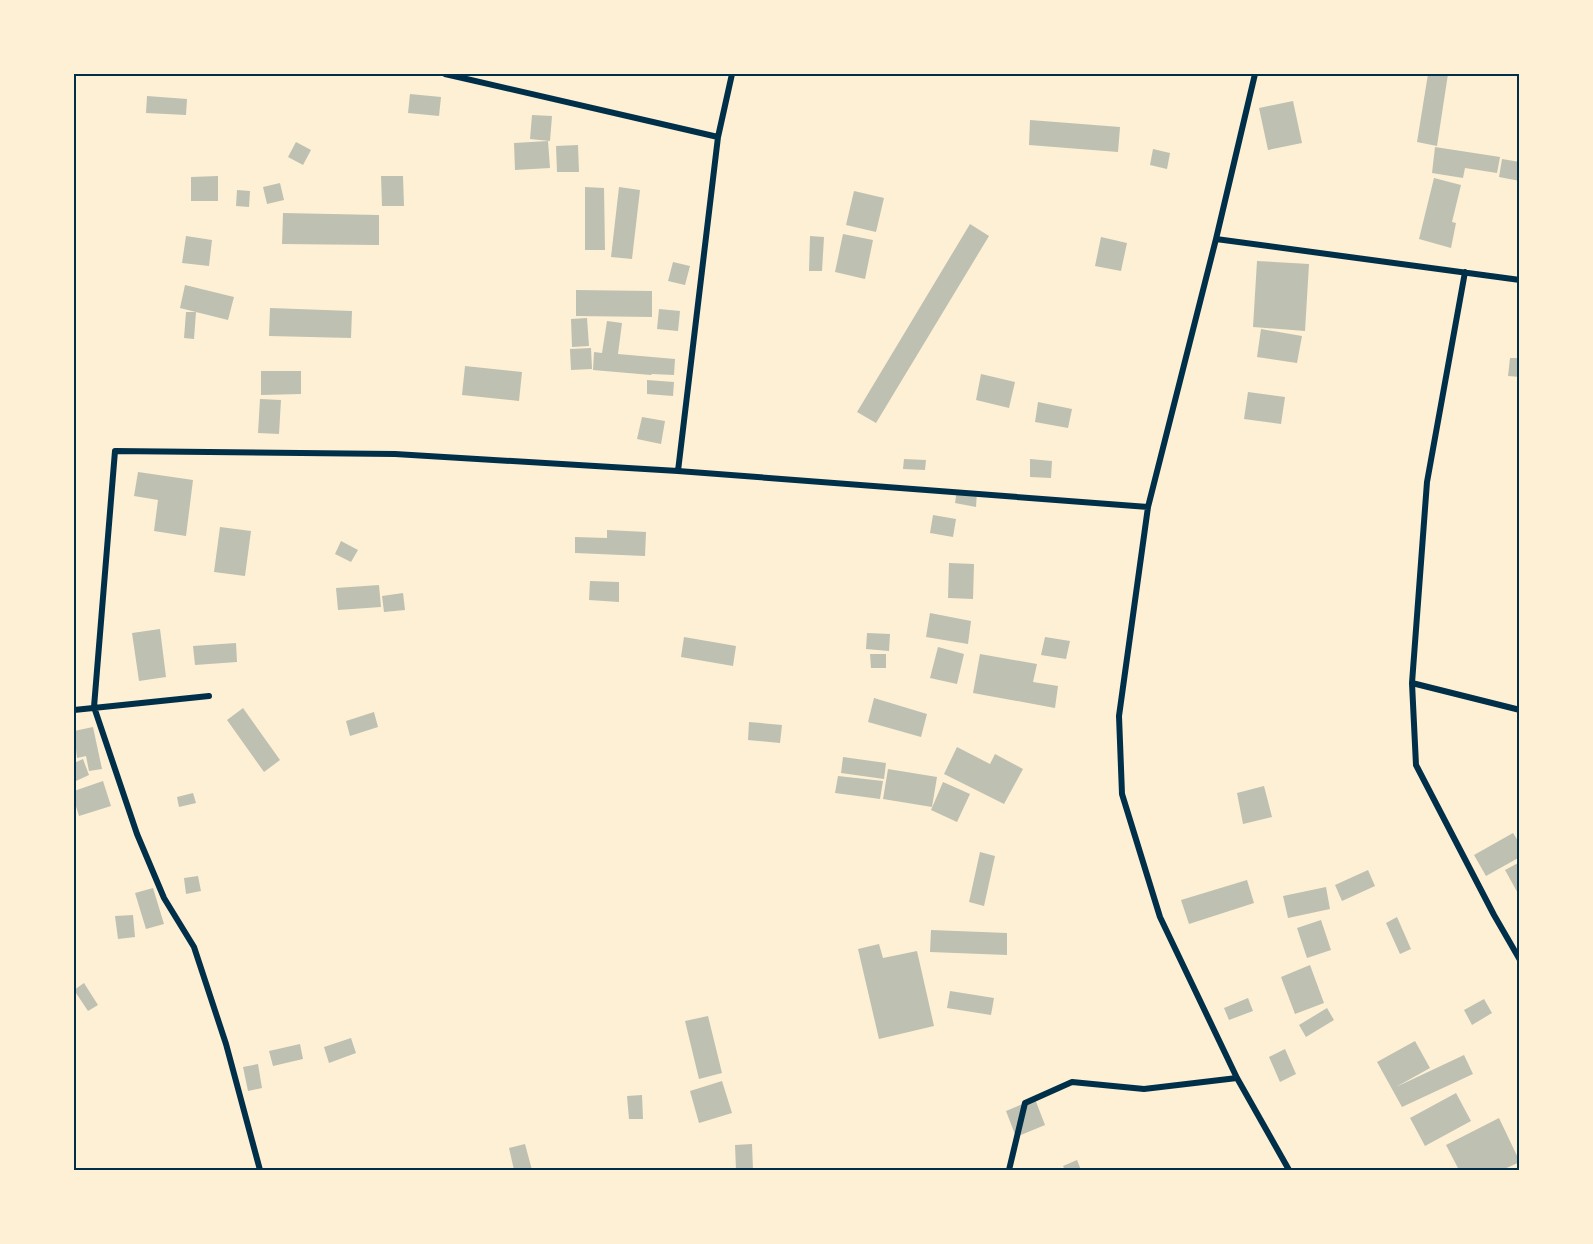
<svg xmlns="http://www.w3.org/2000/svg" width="1593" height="1244" font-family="'Varela Round',sans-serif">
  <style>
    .building { fill: #bec0b2 }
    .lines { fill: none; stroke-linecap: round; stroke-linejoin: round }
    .minor { stroke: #003049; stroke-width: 6 }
    .neatline { fill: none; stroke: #003049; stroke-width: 2 }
  </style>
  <rect width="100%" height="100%" fill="#fdf0d5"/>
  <path class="building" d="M1428,74H1448L1437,146L1417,142Z
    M410,94L441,97L439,116L408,113Z
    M147,96L187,99L186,115L146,113Z
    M1293,101L1302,143L1268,150L1259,108Z
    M532,115L552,116L550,141L530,139Z
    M1030,120L1120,127L1118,152L1029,145Z
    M548,141L550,168L515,170L514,143Z
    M296,142L311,150L303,165L288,157Z
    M578,145L579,172H557L556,146Z
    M1435,147L1500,157L1497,173L1465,168L1463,178L1432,173Z
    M1153,149L1170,153L1167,169L1150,165Z
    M1502,159L1520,162V181L1499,177Z
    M218,176V201H191V177Z
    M381,176H403L404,206H382Z
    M1434,178L1461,185L1452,222L1456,223L1451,248L1419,239Z
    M280,183L284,200L267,204L263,187Z
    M585,187L604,188L605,250H585Z
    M619,187L640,190L632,259L611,257Z
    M237,190L250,191L249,207L236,206Z
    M854,191L884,198L876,232L846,225Z
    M283,213L379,215V245L282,244Z
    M970,224L989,236L876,423L857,412Z
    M843,234L873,240L865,279L835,272Z
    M186,236L212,240L209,266L182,263Z
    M810,236L824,237L822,271H809Z
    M1101,237L1127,243L1121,271L1095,266Z
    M1257,261L1309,264L1305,331L1253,327Z
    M673,262L690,266L685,285L668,281Z
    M185,285L234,297L228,320L180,308Z
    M576,290L652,291V317L576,316Z
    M270,308L352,311L351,338L269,336Z
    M659,309L680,311L678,331L657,329Z
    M186,312H196L194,339L184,338Z
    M587,318L589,346L572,347L571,319Z
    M607,321L622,323L618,354L675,359L674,375L652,374L651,375L593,370L594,352L602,353Z
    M1261,329L1302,336L1297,363L1257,357Z
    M591,348L592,369L571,370L570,349Z
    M1510,358H1520V377L1508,376Z
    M465,366L522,372L519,401L462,395Z
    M261,371H301V394L261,395Z
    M981,374L1015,382L1009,408L976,400Z
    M647,380L674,382L673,396L647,394Z
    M1248,392L1285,397L1281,424L1244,419Z
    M260,399L281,400L279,434L258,433Z
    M1038,402L1072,409L1068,428L1035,422Z
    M642,417L665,421L661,444L637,439Z
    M904,459L926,460L925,470L903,469Z
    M1030,459L1052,461L1051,478L1030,477Z
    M138,472L193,480L186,536L154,531L158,500L134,496Z
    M957,490L977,492L976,507L955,503Z
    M933,515L956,519L953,537L930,533Z
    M220,527L251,531L245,576L214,572Z
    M607,530L646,532L645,556L575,553V537L607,538Z
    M341,541L358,550L351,562L335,554Z
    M949,563L974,564L973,599L948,598Z
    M590,581L619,582V602L589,600Z
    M379,585L381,607L338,610L336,588Z
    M403,593L405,610L384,612L382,596Z
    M930,613L971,621L968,644L926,637Z
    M160,629L166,677L139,681L132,633Z
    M867,633L890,634L889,651L866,649Z
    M684,637L736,646L733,666L681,657Z
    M1045,637L1070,641L1066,659L1041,655Z
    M236,643L237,662L195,665L193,646Z
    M938,647L964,654L957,684L930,678Z
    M870,654H886V668H871Z
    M980,654L1037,664L1033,682L1058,686L1055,708L973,693Z
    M874,698L927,714L921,737L868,722Z
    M243,708L280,760L264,772L227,720Z
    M374,712L378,727L350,736L346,721Z
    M749,722L782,725L780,743L748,740Z
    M93,727L102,769L89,771L86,756L77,758L74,731Z
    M957,747L990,764L995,754L1023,769L1004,804L944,774Z
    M843,757L886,763L884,779L841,773Z
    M83,759L89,775L76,781L74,763Z
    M888,769L937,777L932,807L883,799Z
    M838,776L883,781L880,799L835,793Z
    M103,781L111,806L79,816L74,800V791Z
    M943,782L970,794L957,822L931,810Z
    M1264,786L1272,817L1243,824L1237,793Z
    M193,793L196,803L179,807L177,797Z
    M1513,833L1520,844V857L1486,876L1474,855Z
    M980,852L995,856L984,906L969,902Z
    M1520,862V897L1505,870Z
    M1368,870L1375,886L1342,901L1335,885Z
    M198,876L201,891L186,894L184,878Z
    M1247,880L1254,903L1189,924L1181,900Z
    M1326,887L1330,909L1288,918L1283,896Z
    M153,888L164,924L146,929L135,893Z
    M133,915L135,937L118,939L115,916Z
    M1397,917L1411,949L1400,954L1386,923Z
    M1321,920L1331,950L1307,958L1297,928Z
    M931,930L1007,933V955L930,952Z
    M879,944L883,958L917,951L934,1026L879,1039L858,949Z
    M1310,965L1324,1003L1295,1014L1281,977Z
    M84,983L98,1005L88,1011L74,990Z
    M950,991L994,998L991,1015L947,1008Z
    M1248,998L1253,1011L1229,1020L1224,1008Z
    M1484,999L1492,1013L1472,1025L1464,1010Z
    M1327,1008L1334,1020L1306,1037L1299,1025Z
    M708,1016L722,1073L699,1079L685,1021Z
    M351,1038L356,1053L329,1063L324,1047Z
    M1415,1041L1430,1068L1396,1087L1464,1055L1473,1074L1402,1107L1377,1062Z
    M300,1044L303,1059L273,1066L269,1051Z
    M1285,1049L1296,1074L1280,1082L1269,1057Z
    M258,1064L262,1088L248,1091L243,1067Z
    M722,1081L732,1113L699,1123L690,1091Z
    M1456,1093L1471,1121L1425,1146L1410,1118Z
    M642,1095L643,1119H629L627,1096Z
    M1035,1099L1045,1125L1016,1137L1006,1111Z
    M1499,1118L1520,1162L1502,1170H1459L1446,1145Z
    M525,1144L532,1170H514L509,1148Z
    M752,1144L753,1170H736L735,1145Z
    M1077,1160L1081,1170H1065L1063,1166Z"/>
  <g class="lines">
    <path class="minor" d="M445,74L718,137
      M732,74L718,137L678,471L1148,507
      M1255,74L1216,239L1148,507L1119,716L1122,794L1160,917L1237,1078L1289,1170
      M1216,239L1520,280
      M1465,272L1427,482L1412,683L1416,765L1494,915L1520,960
      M1412,683L1520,710
      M74,710L209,696
      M260,1170L226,1044L194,947L164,898L137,834L94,707L115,451L395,454L678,471
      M1009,1170L1025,1103L1072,1082L1144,1089L1237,1078"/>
  </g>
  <rect width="1593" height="1244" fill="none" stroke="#fdf0d5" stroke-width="150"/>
  <rect x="75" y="75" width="1443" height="1094" class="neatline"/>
</svg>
